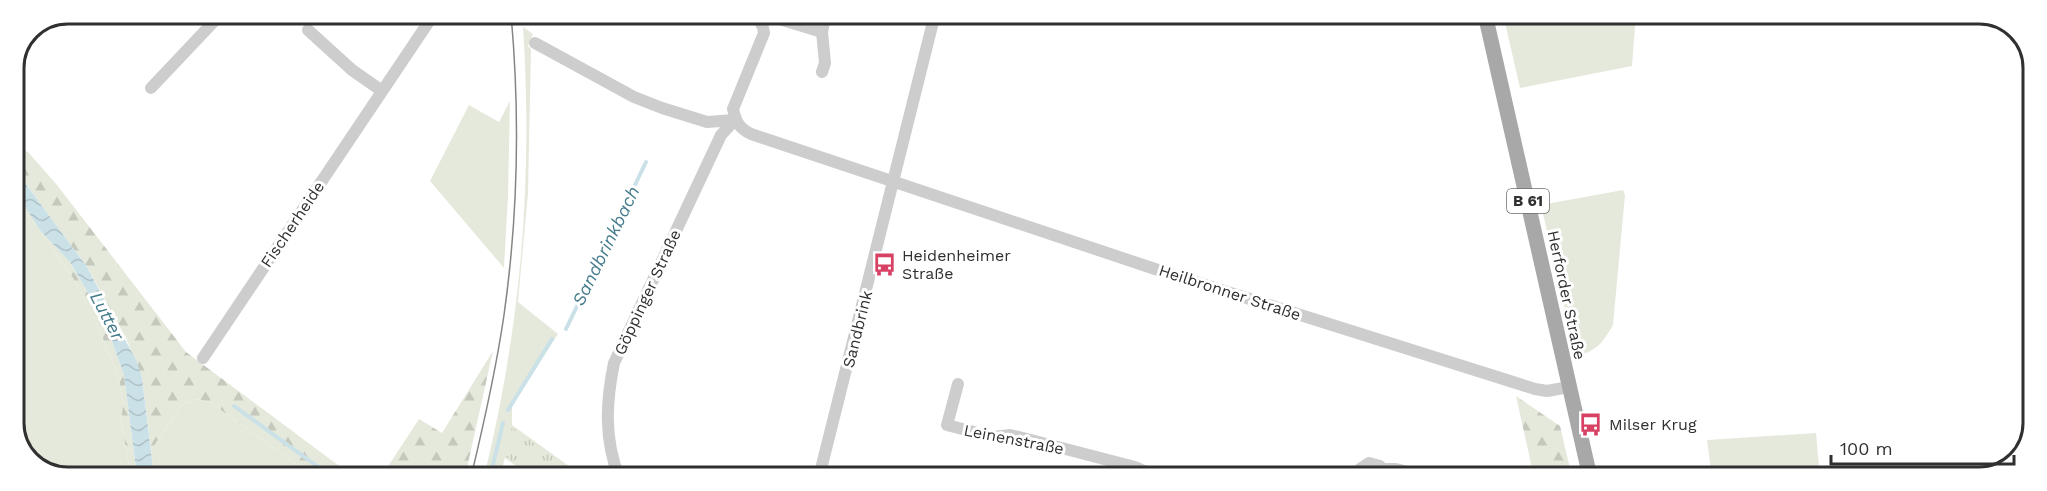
<svg xmlns="http://www.w3.org/2000/svg" width="2047" height="491" font-family="'Work Sans',sans-serif">
  <style>
    .green { fill: #e5e9dc }
    .forest { fill: url(#forest-firs) }
    .park { fill: url(#park-tufts) }
    .water { fill: url(#water-waves) }
    .lines { fill: none; stroke-linecap: round; stroke-linejoin: round }
    .stream { stroke: #cae1e8; stroke-width: 4 }
    .minor { stroke: #cdcdcd; stroke-width: 12 }
    .major { stroke: #a8a8a8; stroke-width: 15 }
    .tram { stroke: #858585; stroke-width: 1.5 }
    .labels { text-anchor: middle; stroke-width: 6; stroke-linejoin: round; paint-order: stroke }
    .shield { fill: #fff; stroke: #6e6e6e; stroke-width: 1.5 }
    .shield-label { font-size: 15px; font-weight: bold; fill: #303030 }
    .street-label { font-size: 16px; fill: #303030; stroke: #fff }
    .poi-label { font-size: 16px; fill: #303030; stroke: #fff; text-anchor: start }
    .water-label { font-size: 18px; font-style: italic; fill: #447b8c; stroke: #fff }
    .rim { fill: none; stroke: #303030; stroke-width: 3 }
  </style>
  <defs>
    <pattern id="forest-firs" width="22" height="20" patternUnits="userSpaceOnUse" patternTransform="scale(1.5)"><rect width="22" height="20" fill="#e5e9dc"/><path d="M5 1l3.5 6h-7zM16 11l3.5 6h-7z" fill="#c5c8bd"/></pattern>
    <pattern id="park-tufts" width="24" height="20" patternUnits="userSpaceOnUse" patternTransform="scale(1.5)"><rect width="24" height="20" fill="#e5e9dc"/><path d="M3 7l-1-3M5 7V3M7 7l1-3M15 17l-1-3M17 17v-4M19 17l1-3" fill="none" stroke="#c5c8bd"/></pattern>
    <pattern id="water-waves" width="16" height="10" patternUnits="userSpaceOnUse" patternTransform="scale(1.5)"><rect width="16" height="10" fill="#cae1e8"/><path d="M0 5q4-4 8 0t8 0" fill="none" stroke="#aec1c7"/></pattern>
  </defs>
  <rect width="100%" height="100%" fill="#fff"/>
  <path class="green" d="M1503,14H1636L1632,66L1520,88Z
    M523,27L533,34L528,46L531,49L528,193L518,302L558,334L512,406V425L573,469L568,477H531L505,458L500,477H484C521,326 533,182 523,27Z
    M510,101L508,196L504,268L430,181L469,105L499,122Z
    M1623,190L1625,195L1613,325C1602,344 1597,350 1576,357L1541,205Z
    M14,199L40,230L73,278L100,331L119,379L123,404L121,421L131,476H57L27,459L14,430Z
    M197,399L210,402L314,477L154,476L151,450L182,405Z
    M1816,433L1820,477H1712L1707,440Z"/>
  <path class="forest" d="M14,136L19,149L28,152L57,185L186,352L354,477H314L210,402L197,399L182,405L151,450L142,378L126,338L87,267L14,168Z
    M14,189L70,262L105,322L124,375L137,476H131L121,421L123,404L119,379L100,331L73,278L40,230L14,199Z
    M493,351L465,477H381L419,419L442,433Z
    M1516,396L1560,426L1572,477H1534Z"/>
  <path class="park" d="M512,427L570,469L565,477H534L505,456Z"/>
  <path class="water" d="M14,168L87,267L137,362L142,378L154,476H137L124,375L105,322L70,262L40,230L14,189Z"/>
  <g class="lines">
    <path class="stream" d="M566,329L646,162
      M234,406L332,477
      M508,410L552,339
      M490,477L503,423"/>
    <path class="minor" d="M482,14L487,16
      M750,14C759,19 763,23 764,33L733,109C736,122 739,128 751,134L1161,271L1535,389L1547,391L1569,387
      M758,18H776L822,32L826,14
      M308,30L352,70L382,91
      M535,43L634,97L662,108L707,122L735,120
      M822,72L825,63L822,32
      M151,88L221,14
      M203,358L434,14
      M958,384L947,425L993,437L1010,435L1023,438L1135,467L1156,477
      M1382,469H1396L1426,477
      M574,477L586,472L602,477
      M619,477C604,439 606,402 614,363L721,135L735,120
      M819,477L935,14
      M1359,477L1360,469L1369,463L1380,466L1383,476"/>
    <path class="major" d="M1485,14L1590,477"/>
    <path class="tram" d="M471,477C484,423 496,370 504,315C518,216 520,114 511,14"/>
  </g>
  <defs>
    <symbol id="bus-bare" viewBox="-9 -9 18 18"><path d="M-5-6H5V4H4V6H2V4H-2V6H-4V4H-5ZM-3.5-4V0h7V-4ZM-3.5 1.2v1.5H-2V1.2ZM2 1.2v1.5H3.5V1.2Z" fill="#d74264" stroke="#fff" stroke-width="2.5" paint-order="stroke"/></symbol>
  </defs>
  <g fill-rule="evenodd">
    <use href="#bus-bare" x="868" y="248" width="33" height="33"/>
    <use href="#bus-bare" x="1574" y="408" width="33" height="33"/>
  </g>
  <g class="labels">
    <rect class="shield" x="1507" y="189" width="42" height="24" rx="4.5"/>
    <g class="shield-label">
      <text x="1528" y="206">B 61</text>
    </g>
    <g class="street-label">
      <text transform="translate(292 224) rotate(-56)" y="6">Fischerheide</text>
      <text transform="translate(647 292) rotate(-65)" y="6">Göppinger Straße</text>
      <text transform="translate(1230 292) rotate(18)" y="6">Heilbronner Straße</text>
      <text transform="translate(1567 295) rotate(78)" y="6">Herforder Straße</text>
      <text transform="translate(857 329) rotate(-76)" y="6">Sandbrink</text>
      <text transform="translate(1014 439) rotate(11)" y="6">Leinenstraße</text>
    </g>
    <g class="poi-label">
      <text x="902" y="261">Heidenheimer<tspan x="902" dy="18">Straße</tspan></text>
      <text x="1609" y="430">Milser Krug</text>
    </g>
    <g class="water-label">
      <text transform="translate(606 246) rotate(-64)" y="6">Sandbrinkbach</text>
      <text transform="translate(107 316) rotate(62)" y="6">Lutter</text>
    </g>
  </g>
  <path d="M0 0H2047V491H0ZM68 24H1979A44 44 0 0 1 2023 68V423A44 44 0 0 1 1979 467H68A44 44 0 0 1 24 423V68A44 44 0 0 1 68 24Z" fill="#fff" fill-rule="evenodd"/>
  <path class="rim" d="M68 24H1979A44 44 0 0 1 2023 68V423A44 44 0 0 1 1979 467H68A44 44 0 0 1 24 423V68A44 44 0 0 1 68 24Z"/>
  <path d="M1831 455v9h183v-9" fill="none" stroke="#303030" stroke-width="3"/>
  <text x="1840" y="455" font-size="18" fill="#303030" stroke="#ffffff" stroke-width="4.5" paint-order="stroke">100 m</text>
</svg>
